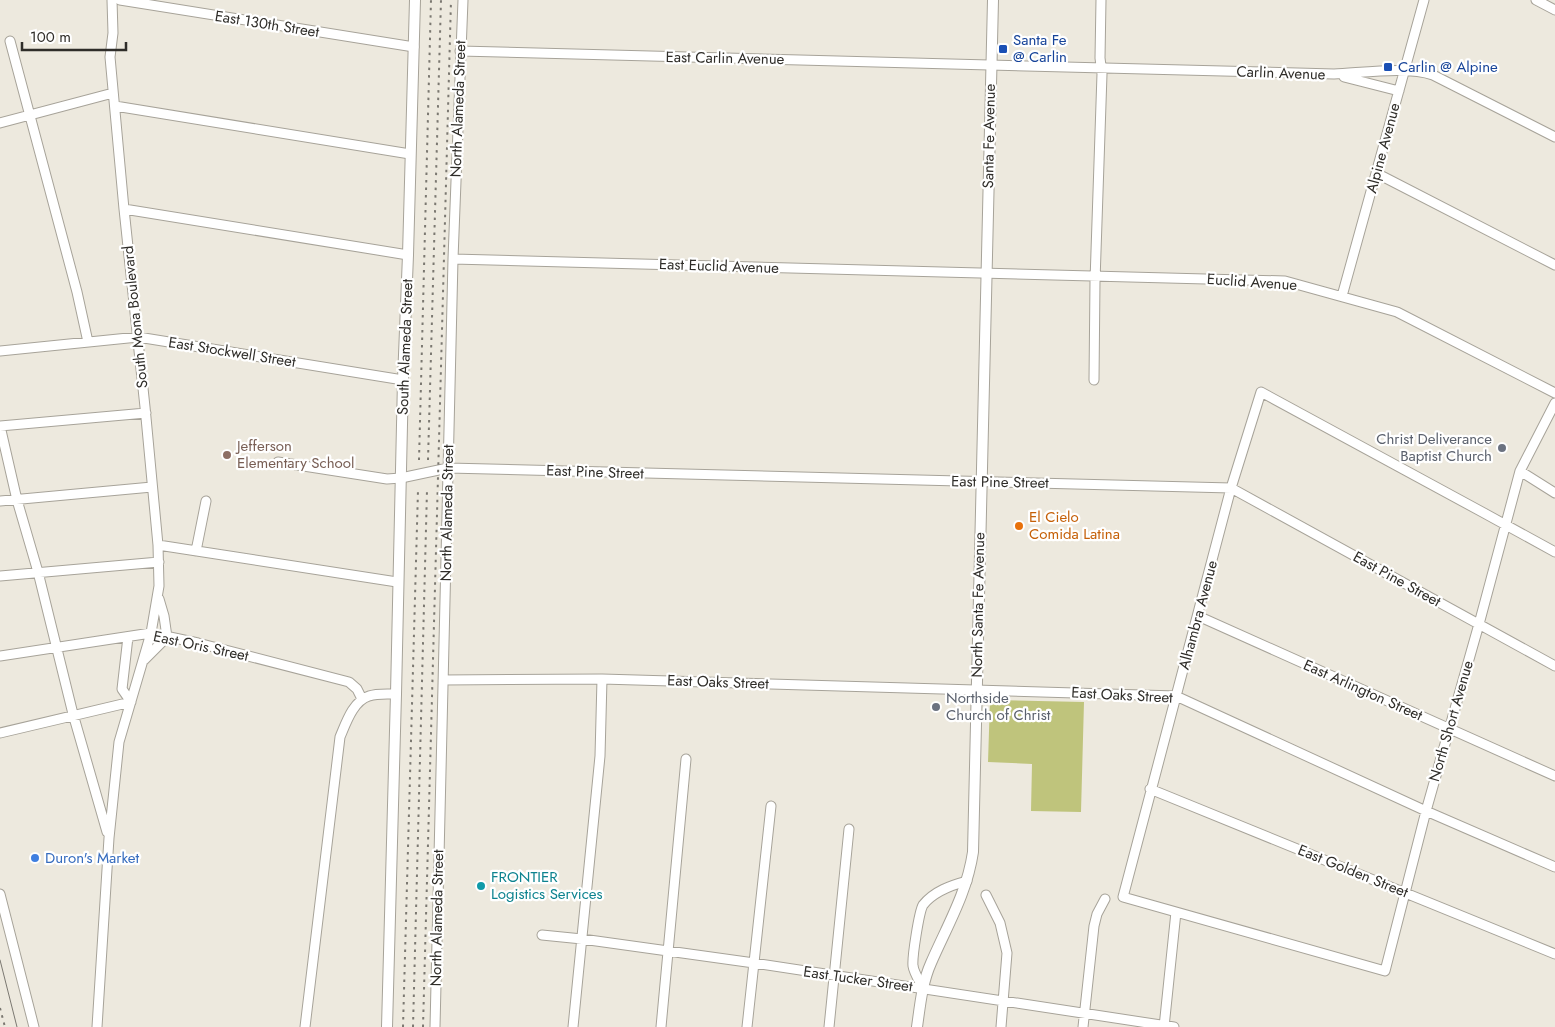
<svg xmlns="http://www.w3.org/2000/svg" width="1555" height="1027" font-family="Jost,sans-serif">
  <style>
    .green { fill: #bfc47c }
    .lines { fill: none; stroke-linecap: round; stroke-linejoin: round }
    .minor-casing { stroke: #a7a399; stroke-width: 11 }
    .major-casing { stroke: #a7a399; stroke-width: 12 }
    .minor { stroke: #fff; stroke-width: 9 }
    .major { stroke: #fff; stroke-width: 10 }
    .tram { stroke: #7b7871; stroke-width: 1 }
    .rail { stroke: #7b7871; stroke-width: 2; stroke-dasharray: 2.5 5; stroke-linecap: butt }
    .transit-dot { fill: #1a4fb4; stroke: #fff; stroke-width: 2 }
    .worship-dot { fill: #6b7280; stroke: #fff; stroke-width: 2 }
    .education-dot { fill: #8d6e63; stroke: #fff; stroke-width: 2 }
    .food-dot { fill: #e8710a; stroke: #fff; stroke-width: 2 }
    .shop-dot { fill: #3f7fe0; stroke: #fff; stroke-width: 2 }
    .culture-dot { fill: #0f9aa8; stroke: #fff; stroke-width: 2 }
    .labels { text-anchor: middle; stroke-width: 4.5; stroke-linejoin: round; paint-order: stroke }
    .street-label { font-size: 15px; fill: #2f2d29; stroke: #fff }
    .transit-label { font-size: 15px; fill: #164399; stroke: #fff; text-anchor: start }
    .worship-label { font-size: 15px; fill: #5b616d; stroke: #fff; text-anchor: end }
    .education-label { font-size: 15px; fill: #785e54; stroke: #fff; text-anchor: start }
    .food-label { font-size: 15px; fill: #c56008; stroke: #fff; text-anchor: start }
    .shop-label { font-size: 15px; fill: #366cbe; stroke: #fff; text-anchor: start }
    .culture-label { font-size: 15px; fill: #0d838f; stroke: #fff; text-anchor: start }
  </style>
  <rect width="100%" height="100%" fill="#ede9de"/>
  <path class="green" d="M990,700L1084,702L1081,812L1031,811L1032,764L988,762Z"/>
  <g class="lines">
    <defs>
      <path id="minor" d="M120,0L414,47
        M1536,0L1555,10
        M10,41L77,292L88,342
        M460,51L1334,74C1361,73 1408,66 1433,75L1555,137
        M1344,77L1399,91
        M115,106L410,154
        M0,123L113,93
        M1376,173L1555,265
        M124,209L408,255
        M453,259L1285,281L1397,312L1555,393
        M1342,296L1424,0
        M0,351L138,337L403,380
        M1094,380L1095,281L1102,74L1100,58L1101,0
        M1555,403L1520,471L1479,624L1426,811L1385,971L1123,897L1231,488L1261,392L1484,513L1555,552
        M0,426L17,500L38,572L73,714L107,832
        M0,426L146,413
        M278,462L387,479L401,478L448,468L1231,488L1555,666
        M1520,471L1555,493
        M0,501L152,487
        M158,545L397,582
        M196,551L206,501
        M0,576L159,562
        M1198,616L1555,776
        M0,656L151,633L198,643L349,682L357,689L362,699
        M144,660L167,637L164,616L159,599
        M443,680L602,679L1176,696L1426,811L1555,867
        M0,733L131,702L122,689L128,637
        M1150,789L1555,954
        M0,894L34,1027
        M986,895L1000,923L1007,953L1001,1027
        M542,935L582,939L754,963L1174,1027
        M923,988C920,982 914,973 913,966C912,957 919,912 923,905C934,891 952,885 967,881
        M97,1027L109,838L119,742L151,633L159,586L158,545L145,407L124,209L110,57L113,33L112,0
        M305,1027L340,737C346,723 353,701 369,696C377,693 388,694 396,694
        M435,1027L453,259L463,0
        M573,1027L600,756L602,679
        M661,1027L686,759
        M747,1027L771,806
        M829,1027L849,829
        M1083,1027L1094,926L1097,914L1105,899
        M1164,1027L1176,912"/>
      <path id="major" d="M387,1027L396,694L403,380L408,255L415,0
        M917,1027C920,1006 922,983 931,963C947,926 967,893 973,852L993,0"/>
    </defs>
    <use href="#minor" class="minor-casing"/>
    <use href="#major" class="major-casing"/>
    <use href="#minor" class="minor"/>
    <use href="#major" class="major"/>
    <path class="tram" d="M0,960L17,1027"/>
    <path class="rail" d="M419,460L431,0
      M428,460L441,0
      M0,1008L5,1027
      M403,1027L418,490
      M413,1027L427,490
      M423,1027L451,0"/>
  </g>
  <g class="transit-dot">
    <rect x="998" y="44" width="10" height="10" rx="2.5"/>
    <rect x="1383" y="62" width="10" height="10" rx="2.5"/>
  </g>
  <g class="worship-dot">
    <circle cx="1502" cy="448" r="5"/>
    <circle cx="936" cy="707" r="5"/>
  </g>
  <circle class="education-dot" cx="227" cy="455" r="5"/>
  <circle class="food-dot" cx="1019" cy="526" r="5"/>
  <circle class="shop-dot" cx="35" cy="858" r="5"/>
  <circle class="culture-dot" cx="481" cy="886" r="5"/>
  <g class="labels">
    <g class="street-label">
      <text transform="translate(267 24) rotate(9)" y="5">East 130th Street</text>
      <text transform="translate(725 58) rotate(1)" y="5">East Carlin Avenue</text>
      <text transform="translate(1281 73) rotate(2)" y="5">Carlin Avenue</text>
      <text transform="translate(458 109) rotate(-88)" y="5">North Alameda Street</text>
      <text transform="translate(989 136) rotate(-89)" y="5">Santa Fe Avenue</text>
      <text transform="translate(1383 148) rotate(-75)" y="5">Alpine Avenue</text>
      <text transform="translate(719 266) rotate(2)" y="5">East Euclid Avenue</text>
      <text transform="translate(1252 282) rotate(4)" y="5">Euclid Avenue</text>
      <text transform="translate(135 317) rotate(-96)" y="5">South Mona Boulevard</text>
      <text transform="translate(405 347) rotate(-88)" y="5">South Alameda Street</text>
      <text transform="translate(232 352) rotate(9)" y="5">East Stockwell Street</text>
      <text transform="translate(595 472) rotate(2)" y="5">East Pine Street</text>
      <text transform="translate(1000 482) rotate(1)" y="5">East Pine Street</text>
      <text transform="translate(447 513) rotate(-89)" y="5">North Alameda Street</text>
      <text transform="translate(1397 579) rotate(29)" y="5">East Pine Street</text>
      <text transform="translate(978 605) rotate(-89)" y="5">North Santa Fe Avenue</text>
      <text transform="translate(1198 615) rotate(-75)" y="5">Alhambra Avenue</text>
      <text transform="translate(201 646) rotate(12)" y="5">East Oris Street</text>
      <text transform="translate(718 682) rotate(2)" y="5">East Oaks Street</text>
      <text transform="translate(1363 690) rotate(24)" y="5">East Arlington Street</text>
      <text transform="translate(1122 695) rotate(3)" y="5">East Oaks Street</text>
      <text transform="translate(1451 721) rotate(-74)" y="5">North Short Avenue</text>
      <text transform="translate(1353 871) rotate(22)" y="5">East Golden Street</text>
      <text transform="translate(437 918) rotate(-89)" y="5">North Alameda Street</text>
      <text transform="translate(858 979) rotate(8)" y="5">East Tucker Street</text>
    </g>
    <g class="transit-label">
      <text x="1013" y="45">Santa Fe<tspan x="1013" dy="17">@ Carlin</tspan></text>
      <text x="1398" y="72">Carlin @ Alpine</text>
    </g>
    <g class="worship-label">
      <text x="1492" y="444">Christ Deliverance<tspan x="1492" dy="17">Baptist Church</tspan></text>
      <text x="946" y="703" text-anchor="start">Northside<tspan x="946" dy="17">Church of Christ</tspan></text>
    </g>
    <g class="education-label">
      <text x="237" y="451">Jefferson<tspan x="237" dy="17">Elementary School</tspan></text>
    </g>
    <g class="food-label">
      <text x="1029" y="522">El Cielo<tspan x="1029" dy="17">Comida Latina</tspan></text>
    </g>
    <g class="shop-label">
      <text x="45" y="863">Duron's Market</text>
    </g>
    <g class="culture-label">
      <text x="491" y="882">FRONTIER<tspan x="491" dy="17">Logistics Services</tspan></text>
    </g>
  </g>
  <path d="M22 42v8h104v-8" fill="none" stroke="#2f2d29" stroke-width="2.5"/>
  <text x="30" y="42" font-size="15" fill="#2f2d29" stroke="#ffffff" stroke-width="4" paint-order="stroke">100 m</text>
</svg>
